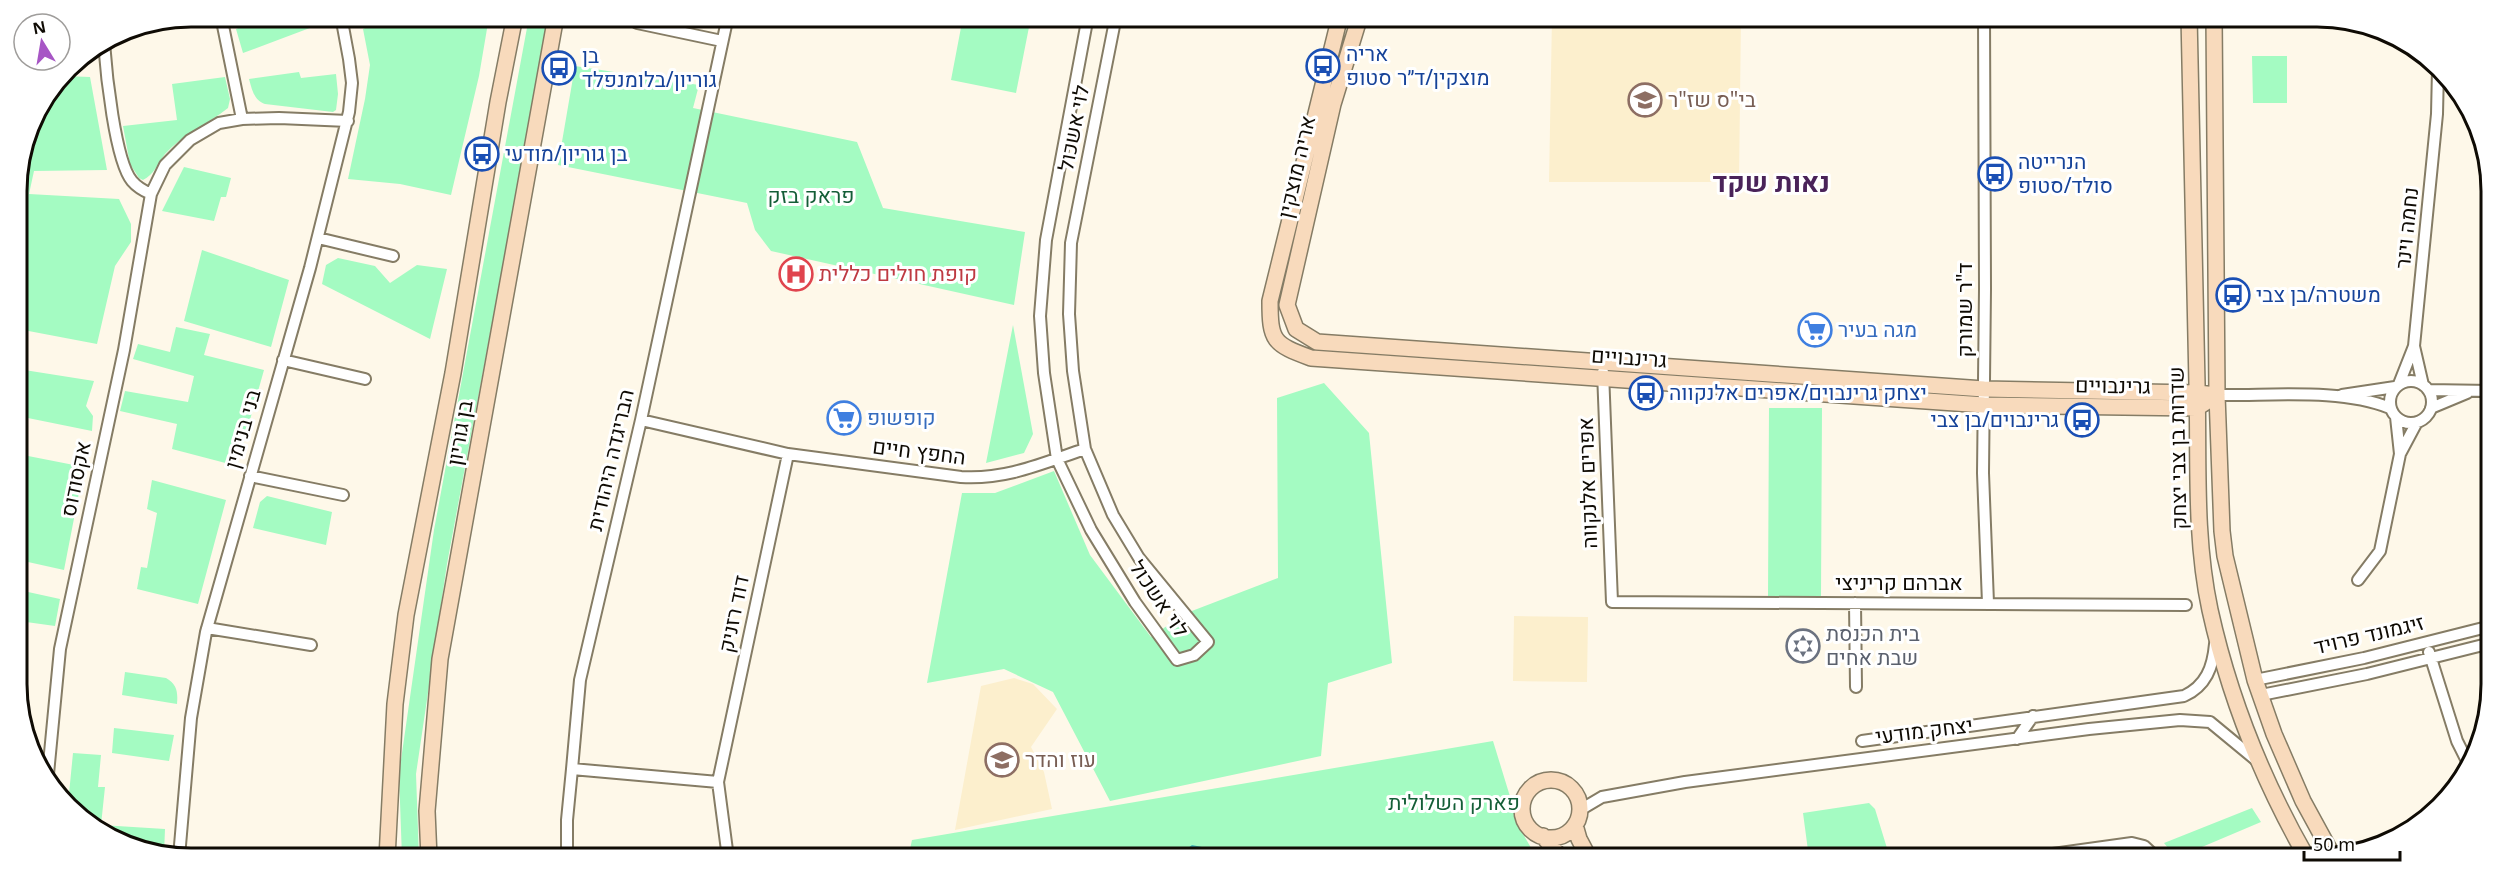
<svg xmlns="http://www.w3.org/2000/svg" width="2508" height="875" font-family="'Noto Sans',Heebo,sans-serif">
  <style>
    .built { fill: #fcefcd }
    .green { fill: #a4fbc2 }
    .water { fill: #42b9ba }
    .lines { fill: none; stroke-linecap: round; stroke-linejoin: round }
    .street-casing { stroke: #857c65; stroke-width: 14 }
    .secondary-casing { stroke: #857c65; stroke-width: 18 }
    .street { stroke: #fff; stroke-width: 10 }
    .secondary { stroke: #f8dabc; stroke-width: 15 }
    .labels { text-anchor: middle; stroke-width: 6; stroke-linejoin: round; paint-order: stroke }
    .transit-label { font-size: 21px; fill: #164399; stroke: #fff; text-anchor: start }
    .education-label { font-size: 21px; fill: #785e54; stroke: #fff; text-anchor: start }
    .street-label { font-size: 21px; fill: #0f0b04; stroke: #fff }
    .park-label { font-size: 21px; fill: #145e37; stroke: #fff }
    .health-label { font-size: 21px; fill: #be3a42; stroke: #fff; text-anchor: start }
    .shop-label { font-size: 21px; fill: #366cbe; stroke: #fff; text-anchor: start }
    .worship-label { font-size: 21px; fill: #5b616d; stroke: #fff; text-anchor: start }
    .district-label { font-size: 27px; font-weight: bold; fill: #4a2359; stroke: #fff }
    .rim { fill: none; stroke: #0f0b04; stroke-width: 3 }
  </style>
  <rect width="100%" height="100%" fill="#fef8e9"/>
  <path class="built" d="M1552,17H1741L1739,182H1549Z
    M1514,616L1588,617L1587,682L1513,681Z
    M1014,678L1033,684L1057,709L1031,747L1044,772L1052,809L955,830L981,686Z"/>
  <path class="green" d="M391,16L489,17L479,76L451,195L400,184L348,179L365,99L370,65L363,29Z
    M265,17H330L331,20L243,53L236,29Z
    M529,17H549L447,564L416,774L419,858H402L399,774L434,530Z
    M963,17H1031L1016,93L951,80Z
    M2252,56H2287V103H2253Z
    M575,66L699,85L693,108L857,142L883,208L1025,232L1014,305L771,251L755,230L747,203L558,165Z
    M299,72L301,78L336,74L338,94L336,110L333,112L265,104C254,100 252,90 249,79Z
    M64,76L90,77L107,170L34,171L29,194L119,199L131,224V242L115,266L97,344L18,329L20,168L35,114Z
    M225,77L230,99L228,108C207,125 183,134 165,154C158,163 154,175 143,180L139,178L130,164L123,126L177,120L172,84Z
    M184,167L231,178L226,197H221L214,221L162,211Z
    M202,250L289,280L271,347L184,321Z
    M338,258L375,266L390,283L417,265L447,269L430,339L322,284L326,265Z
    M1013,325L1033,434L1024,453L986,463Z
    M176,327L210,334L204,355L264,370L237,466L172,449L177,424L120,411L125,391L188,402L194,376L133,359L138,344L170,352Z
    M18,369L94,381L86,406L93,416L92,431L18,416Z
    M1324,383L1369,433L1392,663L1328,683L1321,756L1110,801L1053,692L1004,669L927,683L962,493H995L1054,471L1090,555L1151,637L1184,614L1278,578L1277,398Z
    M1769,408H1822L1821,596H1768Z
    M18,454L84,467L64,570L19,560Z
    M152,480L226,500L198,604L137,589L141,567L147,568L157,513L147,509Z
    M267,496L332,512L326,545L253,528L260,502Z
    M19,590L60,599L55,626L19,621Z
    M125,672L166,678C177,684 178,692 177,704L122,695Z
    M114,728L174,735L169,761L112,753Z
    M1493,741L1520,829L1537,858H908L912,840Z
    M73,753L101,755L98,787H105L101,825L165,829L164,854L135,849L68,804Z
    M1869,803L1875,809L1890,858H1809L1803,813Z
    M2252,808L2261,822L2176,858L2164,843Z"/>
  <path class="water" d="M1192,845L1256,858H1175Z"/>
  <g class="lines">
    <defs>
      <path id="street" d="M221,16L242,119
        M1088,16L1046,240L1040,316L1044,373L1057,459L1091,530L1135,602L1177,660L1194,655L1208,642L1139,558L1113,515L1085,449L1073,371L1069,314L1071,243L1116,16
        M1984,16L1985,289L1983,473L1988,603
        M637,23L722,41
        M104,43C106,71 115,161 132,181C137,187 144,191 151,194
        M318,238L393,256
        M283,360L365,379
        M1603,372L1612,602L2186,605
        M2390 402a21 21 0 1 1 42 0a21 21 0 1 1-42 0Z
        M2399,384L2414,346
        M2423,385L2414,346L2437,114L2438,69
        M2428,390L2491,391
        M2217,395C2271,396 2340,388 2390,408
        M2342,395L2395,387
        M2431,408L2467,393
        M2396,417L2400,454
        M641,420L788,454L961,477C1006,480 1043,463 1085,449
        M250,476L343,495
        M2358,580L2380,551L2400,454L2417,422
        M1855,603L1856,687
        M207,628L311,645
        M2429,652L2457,741L2469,765
        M2255,680L2364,658L2491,626
        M2261,695L2367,674L2491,643
        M2017,739L2033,716
        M1862,741L2184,696C2206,686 2213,667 2215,644
        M48,774L60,649L124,350L151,194L165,165L190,140L219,123L242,119L279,118L348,121
        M718,782L572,769L580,680L641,420L728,16
        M1580,810L1602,797L1685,782L2089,729L2180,720L2210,722L2256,760
        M179,857L191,718L206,632L310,268L349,112L352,83L349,59L341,16
        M567,858V820L572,769
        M728,858L718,782L788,454
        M2023,858L2132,843L2144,846L2157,858"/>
      <path id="secondary" d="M1340,16L1270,301C1270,341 1273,344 1311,358L1984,405L2197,408L2217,395
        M1360,16L1333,104L1287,305L1296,329L1317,342L1984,389L2197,393L2217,395
        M2189,16C2192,139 2194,261 2197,384C2199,458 2194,536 2210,610C2229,696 2263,781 2307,858
        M2214,16L2217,395L2222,531L2225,556L2255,680L2274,734L2303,801L2333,856
        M1522 809a29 29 0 1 1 58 0a29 29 0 1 1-58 0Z
        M1575,825L1579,839L1589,858
        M1543,836L1561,858
        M387,858L395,704L406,615L453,373L498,102L515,16
        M429,858L427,811L440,659L556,16"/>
    </defs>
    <use href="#street" class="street-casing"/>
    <use href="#secondary" class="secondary-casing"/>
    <use href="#street" class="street"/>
    <use href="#secondary" class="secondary"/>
  </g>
  <defs>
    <symbol id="bus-ring" viewBox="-11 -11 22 22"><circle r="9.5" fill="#fff" stroke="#1a4fb4" stroke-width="1.5"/><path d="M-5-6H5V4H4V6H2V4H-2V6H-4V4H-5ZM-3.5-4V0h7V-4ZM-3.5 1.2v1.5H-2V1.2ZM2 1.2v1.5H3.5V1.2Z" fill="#1a4fb4"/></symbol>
    <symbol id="school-ring" viewBox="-11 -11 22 22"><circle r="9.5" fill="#fff" stroke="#8d6e63" stroke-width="1.5"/><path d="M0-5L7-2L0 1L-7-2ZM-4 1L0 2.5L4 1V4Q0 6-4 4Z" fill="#8d6e63"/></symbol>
    <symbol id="hospital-ring" viewBox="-11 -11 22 22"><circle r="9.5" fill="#fff" stroke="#e0444e" stroke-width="1.5"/><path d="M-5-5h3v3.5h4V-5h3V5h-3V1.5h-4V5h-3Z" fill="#e0444e"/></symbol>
    <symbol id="supermarket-ring" viewBox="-11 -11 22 22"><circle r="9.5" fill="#fff" stroke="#3f7fe0" stroke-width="1.5"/><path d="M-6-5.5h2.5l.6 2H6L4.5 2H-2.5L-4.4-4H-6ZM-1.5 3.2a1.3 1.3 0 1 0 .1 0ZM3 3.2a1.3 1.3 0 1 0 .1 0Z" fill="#3f7fe0"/></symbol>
    <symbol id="synagogue-ring" viewBox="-11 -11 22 22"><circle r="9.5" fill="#fff" stroke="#6b7280" stroke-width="1.5"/><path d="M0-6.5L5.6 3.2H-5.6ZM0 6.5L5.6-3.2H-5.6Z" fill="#6b7280"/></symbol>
  </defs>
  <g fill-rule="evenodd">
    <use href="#bus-ring" x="1304" y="47" width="38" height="38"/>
    <use href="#bus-ring" x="540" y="49" width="38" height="38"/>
    <use href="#school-ring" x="1626" y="81" width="38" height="38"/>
    <use href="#bus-ring" x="463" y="135" width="38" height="38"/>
    <use href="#bus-ring" x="1976" y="155" width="38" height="38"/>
    <use href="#hospital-ring" x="777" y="255" width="38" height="38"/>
    <use href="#bus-ring" x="2214" y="276" width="38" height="38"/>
    <use href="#supermarket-ring" x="1796" y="311" width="38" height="38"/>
    <use href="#bus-ring" x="1627" y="374" width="38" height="38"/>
    <use href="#supermarket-ring" x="825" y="399" width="38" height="38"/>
    <use href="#bus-ring" x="2063" y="401" width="38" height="38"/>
    <use href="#synagogue-ring" x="1784" y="627" width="38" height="38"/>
    <use href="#school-ring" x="983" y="741" width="38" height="38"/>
  </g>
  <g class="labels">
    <g class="transit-label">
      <text x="1346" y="61">אריה<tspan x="1346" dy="24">מוצקין/ד״ר סטופ</tspan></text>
      <text x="582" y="63">בן<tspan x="582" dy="24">גוריון/בלומנפלד</tspan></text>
      <text x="505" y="161">בן גוריון/מודעי</text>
      <text x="2018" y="169">הנרייטה<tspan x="2018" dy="24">סולד/סטופ</tspan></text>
      <text x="2256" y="302">משטרה/בן צבי</text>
      <text x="1669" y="400">יצחק גרינבוים/אפרים אלנקווה</text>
      <text x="2059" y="427" text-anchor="end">גרינבוים/בן צבי</text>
    </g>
    <g class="education-label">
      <text x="1668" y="107">בי"ס שז"ר</text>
      <text x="1025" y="767">עוז והדר</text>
    </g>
    <g class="street-label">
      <text transform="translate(1074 128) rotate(-79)" y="7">לוי אשכול</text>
      <text transform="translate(1297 167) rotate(-77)" y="7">אריה מוצקין</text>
      <text transform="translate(2407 228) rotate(-84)" y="7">נחמה וינר</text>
      <text transform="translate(1965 310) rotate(-90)" y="7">ד"ר שמורק</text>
      <text transform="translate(1629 358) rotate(4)" y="7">גרינבויים</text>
      <text transform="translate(2113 386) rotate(1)" y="7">גרינבויים</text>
      <text transform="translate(243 429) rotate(-74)" y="7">בני בנימין</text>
      <text transform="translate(460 433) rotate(-80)" y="7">בן גוריון</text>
      <text transform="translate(2178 448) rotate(-91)" y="7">שדרות בן צבי יצחק</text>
      <text transform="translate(919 452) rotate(7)" y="7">החפץ חיים</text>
      <text transform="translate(611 460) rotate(-77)" y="7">הבריגדה היהודית</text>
      <text transform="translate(76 479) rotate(-78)" y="7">אקסודוס</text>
      <text transform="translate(1588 483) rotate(-92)" y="7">אפרים אלנקווה</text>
      <text x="1899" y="590">אברהם קריניצי</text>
      <text transform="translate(1159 599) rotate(56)" y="7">לוי אשכול</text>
      <text transform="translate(734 614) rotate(-78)" y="7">דוד רזניק</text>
      <text transform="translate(2369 635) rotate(-13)" y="7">זיגמונד פרויד</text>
      <text transform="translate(1924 731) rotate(-7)" y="7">יצחק מודעי</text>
    </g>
    <g class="park-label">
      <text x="811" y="203">פראק בזק</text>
      <text x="1454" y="810">פארק השלולית</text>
    </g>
    <g class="health-label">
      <text x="819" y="281">קופת חולים כללית</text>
    </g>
    <g class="shop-label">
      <text x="1838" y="337">מגה בעיר</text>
      <text x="867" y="425">קופשופ</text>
    </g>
    <g class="worship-label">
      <text x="1826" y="641">בית הכנסת<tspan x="1826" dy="24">שבת אחים</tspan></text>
    </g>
    <g class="district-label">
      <text x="1771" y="192">נאות שקד</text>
    </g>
  </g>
  <path d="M0 0H2508V875H0ZM191 27H2317A164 164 0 0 1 2481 191V684A164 164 0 0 1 2317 848H191A164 164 0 0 1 27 684V191A164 164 0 0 1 191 27Z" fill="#fff" fill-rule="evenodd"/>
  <path class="rim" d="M191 27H2317A164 164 0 0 1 2481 191V684A164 164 0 0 1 2317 848H191A164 164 0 0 1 27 684V191A164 164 0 0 1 191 27Z"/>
  <g transform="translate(42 42) rotate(349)"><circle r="28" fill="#ffffff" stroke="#9f9d9b" stroke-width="1.5"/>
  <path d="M0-4.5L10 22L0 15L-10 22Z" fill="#a756c5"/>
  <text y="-9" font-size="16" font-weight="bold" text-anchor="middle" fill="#0f0b04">N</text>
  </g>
  <path d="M2304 851v9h96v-9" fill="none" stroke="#0f0b04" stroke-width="3"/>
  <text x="2313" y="851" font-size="18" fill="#0f0b04" stroke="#ffffff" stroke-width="4.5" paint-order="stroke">50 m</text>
</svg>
